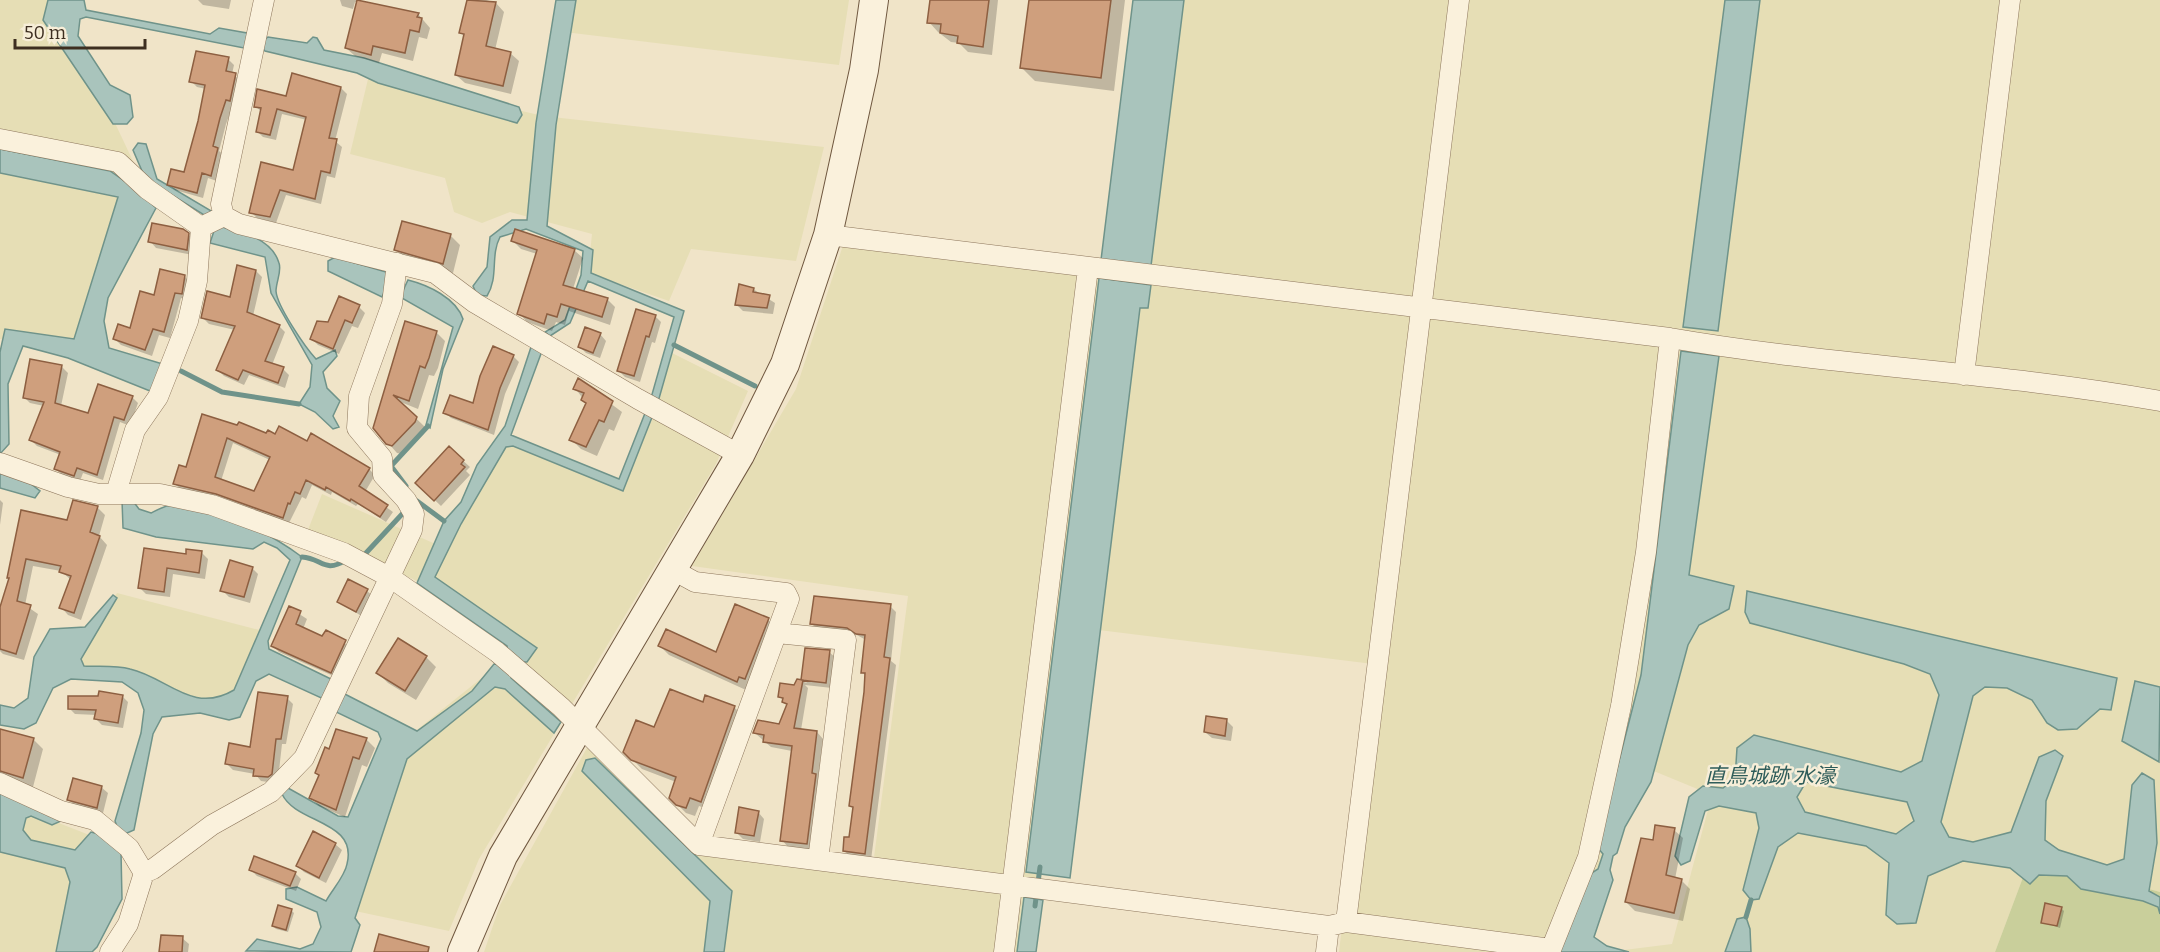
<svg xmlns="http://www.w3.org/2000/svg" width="2160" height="952" font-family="Bitter,'Noto Sans JP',serif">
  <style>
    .farmland { fill: #e6deb5 }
    .green { fill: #c9cf9b }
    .water { fill: #a9c4bc; stroke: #6f938a; stroke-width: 1.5; fill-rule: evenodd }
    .shadow { fill: #0003; fill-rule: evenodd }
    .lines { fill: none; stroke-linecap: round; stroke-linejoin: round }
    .stream { stroke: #6f938a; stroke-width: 5 }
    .building { fill: #cf9f7d; stroke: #8d5f41; stroke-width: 1.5; fill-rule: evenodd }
    .street-casing { stroke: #8d765c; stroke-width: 21 }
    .secondary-casing { stroke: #6f573f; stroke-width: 30 }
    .street { stroke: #faf1dc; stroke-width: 20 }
    .secondary { stroke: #faf1dc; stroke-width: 28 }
    .labels { text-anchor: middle; stroke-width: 5; stroke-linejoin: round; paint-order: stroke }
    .water-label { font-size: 21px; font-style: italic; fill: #2f5d5a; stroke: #f7eed8 }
  </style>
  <rect width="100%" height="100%" fill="#f0e4c8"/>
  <path class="farmland" d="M0,0H68L64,15L140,176L84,350L0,339Z
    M561,0H849L839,65L556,31Z
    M1152,0H2160V892L2031,856L1995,952H1608L1672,944L1712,795L1644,767L1571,952H1339L1373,664L1099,630L1042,873L1031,952H484L500,905L588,746L698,852L872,873L908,596L692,566L796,389L849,227L1118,265Z
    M369,75L543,116L824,147L796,261L691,249L669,301L588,273L592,234L510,212L482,223L454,212L445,178L350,154Z
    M670,352L748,391L716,464L479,859L449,931L341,908L403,741L524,644L413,579L306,535L322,494L440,546L499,437L620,484Z
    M117,593L267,632L229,707L155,705L131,677L69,667Z
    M0,800L97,838L64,952H0Z"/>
  <path class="green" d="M2031,856L2160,892V952H1995Z"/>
  <path class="water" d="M48,0H84L86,10L210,34L219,28L247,33L251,39L263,40L268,37L307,43L313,37L317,38L324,50L364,58L519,107L522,115L517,123L378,83L357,73L265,51L260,46L249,44L244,48L86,17L80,19L78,36L110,85L130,95L133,117L127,124H113L43,20Z
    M556,0H576L556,125L547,226L593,250L591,273L684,311L658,402L623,491L513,446L506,447L461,524L435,577L537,648L527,662H520L508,653L507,646L417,583L444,521L461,502L477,465L505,426L532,344L542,351L511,435L619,479L651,398L674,317L588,281L570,323L550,336L545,332L565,320L581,275L583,251L526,229L500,237C490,256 499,277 487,296L477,295L473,286L487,267L490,237L512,220H527L536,123Z
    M1133,0H1184L1151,266L1101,260Z
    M1725,0H1760L1718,331L1683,327Z
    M138,143L146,144L157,179L213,212L222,227C243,232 272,239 279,263C282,271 276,282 276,291C277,306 305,347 316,359L335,350L337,356L323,372L327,388L340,401L333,416L339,427L333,429L315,412L299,404L310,387L312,365L271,293L265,257L210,243L215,228L206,216L151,182L141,194L156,208L108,298L104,321L109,348L166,365L155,393L68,358L23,346L8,384L9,444L0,454V352L5,329L74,339L118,197L0,173V149L110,171L136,189L145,178L133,150Z
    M335,257L386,272L388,284L382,297L328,271V261Z
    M1099,278L1151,285L1148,308H1140L1070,878L1026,872Z
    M408,280C428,285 456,298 463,319L443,369L430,428L426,425L453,327L400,297Z
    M1681,351L1719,356L1689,575L1734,586L1729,609L1699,625L1688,645L1651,782L1625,827L1617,853L1613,856L1610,870L1613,880L1594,937L1607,946L1629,952H1559L1587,876L1598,869L1603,854L1597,847L1641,675Z
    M0,470L18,474L40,491L35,498L0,488Z
    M122,500L133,501L139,509L151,513C157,510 166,505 172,505C212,503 271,534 302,557L268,641L269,649L333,680V688L417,731L472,691L494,664L503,665L511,672V678L561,722L554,733L505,689L495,687L407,759L355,918L360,925L351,952L246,951L257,939L300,949L313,944L321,927L317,912L286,899V889L297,887L326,901C332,890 345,876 347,864C358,820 296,824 282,794L288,788L338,816L348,817L381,739L378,732L334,711L326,700L269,674L256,681L240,717L229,720L200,713L162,717L153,734L134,830L125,834L118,829L115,821L141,733L144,710L138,693L122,682L71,679L53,688L36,723L24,729L0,725V705L14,708L28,698L34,657L50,629L85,627L113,595L117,598L81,659L84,666C99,667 116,665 130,669C167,677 192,715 234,690L290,560L277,548L264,542L253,549L156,537L123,528Z
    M1747,591L2117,678L2111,710L2100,709L2077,729L2058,730L2047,723L2032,700L2007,688L1985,687L1973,696L1941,822L1949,837L1973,842L2011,832L2039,757L2055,750L2063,756L2046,801L2045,840L2059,850L2107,865L2124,859L2132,785L2142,773L2154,780L2157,843L2149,891L2160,897V914L2158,907L2143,901L2081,889L2067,876L2039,875L2030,884L2010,868L1963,861L1928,876L1916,923L1897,924L1886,915L1889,863L1866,846L1798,833L1778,847L1759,899L1751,900L1743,890L1759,828L1756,813L1719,806L1705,811L1690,861L1681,865L1675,856L1689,797L1703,786L1723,788L1735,779L1737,748L1754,735L1901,772L1922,761L1939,695L1930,674L1904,664L1750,623L1745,612ZM1806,782L1907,802L1914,821L1896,834L1805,812L1797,797Z
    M2135,681L2160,687L2159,762L2122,741Z
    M595,758L732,891L724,952H704L710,901L582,771L586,760Z
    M0,791L61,821L52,825L31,816L26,818L23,830L31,840L75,850L91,832L106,836L121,852L122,899L97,947L92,952H56L70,882L65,868L0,852Z
    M1024,897L1043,900L1036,952H1017Z
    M1746,917L1750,929L1751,952H1725L1737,919Z"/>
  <path class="shadow" d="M198,0H231L229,9L203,5Z
    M340,0H356L418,14L430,28L427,39L419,37L413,61L382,53L379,63L355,56L346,48L358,2H355L353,9L342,6Z
    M469,0H486L496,3L504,12L495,50L510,53L519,61L511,94L465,83L456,75L465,37L461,33Z
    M931,0H998L992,55L968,52L959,43L951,42L938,32L929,22Z
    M1030,0H1125L1114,91L1035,81L1022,68Z
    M228,59L234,65L232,74L242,81L226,124L219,151L224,155L217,181L208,178L203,198L175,190L168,184L185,174L206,89L197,87L191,81Z
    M341,88L347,94L335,141L342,147L335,178L327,176L321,204L286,195L276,223L257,218L251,212L294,171L307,120L282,114L276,140L263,137L257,131L262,112L255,106Z
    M188,234L194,241L193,255L156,248L150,241Z
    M450,235L460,245L453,273L406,260L396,250Z
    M513,241L574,250L583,258L573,289L607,299L615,307L610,325L569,311L565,325L556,322L552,331L527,322L519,313L537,254L521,249Z
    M256,271L262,277L253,316L279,326L285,332L272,365L283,369L289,375L285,388L249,375L244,385L224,376L218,370L235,330L209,324L203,318L231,298Z
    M185,277L191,283L188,300L181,298L170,338L159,335L152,356L121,345L115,339L131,330L155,296Z
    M753,289L775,303L773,314L743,311L736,304Z
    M359,307L365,313L358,328L352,326L339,354L318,345L311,338L328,324Z
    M655,316L661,322L655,343L652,342L640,382L625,377L618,370Z
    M406,323L436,332L445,341L438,368L434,376L429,375L418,409L398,401L425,427L402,454L397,453L375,428Z
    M600,334L606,341L600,358L586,353L580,347Z
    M513,356L519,362L505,394L494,435L451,418L445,412L474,405Z
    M62,367L68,373L61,406L89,415L132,397L138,403L130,426L120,422L103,480L83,473L80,481L62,475L56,469L61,455L37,446L31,440L44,406L30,403L24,397Z
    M579,380L622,412L614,431L609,429L597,456L581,449L571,439L587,404L575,388Z
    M203,416L267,435L308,443L369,469L375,475L365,492L393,512L386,522L358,504L356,506L332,492L331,495L312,485L306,499L302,497L289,523L181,490L175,484L187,469ZM233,443L270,460L255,493L221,481Z
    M449,448L470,467L466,471L470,475L441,506L417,483Z
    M0,500L3,503L0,525Z
    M97,507L105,515L99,536L107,545L81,620L68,615L61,607L71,580L61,571L33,566L25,605L38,614L24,660L3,654L0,651V612L10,579L22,512L68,522Z
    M145,549L187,556L202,553L208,559L205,579L173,574L170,597L146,594L139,587Z
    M252,568L258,574L250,603L229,597L222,590Z
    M367,591L374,597L363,617L339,602Z
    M890,606L896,612L891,661L896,665L871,860L851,857L844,851L850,839L854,809L851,806L866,676L862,672L866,640L855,634L818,630L812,624Z
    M290,608L307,619L303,629L323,638L326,632L352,648L338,678L279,652L273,646Z
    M768,620L777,629L746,690L669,655L660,646L717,654Z
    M829,652L836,658L832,688L805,685L808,688L801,730L817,732L823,739L818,779L821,782L813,850L788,847L782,840L792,751L771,747L755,733L780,725L788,705L780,697L795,687L798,680L807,683L803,679Z
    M426,657L436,667L416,700L388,683L378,673Z
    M122,696L128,702L123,728L102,725L96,719L97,715L75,714L69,708Z
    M287,698L293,704L286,744H282L278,780L275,783L261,781L255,774L233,770L227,764L251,749Z
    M704,704L734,707L743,716L710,810L699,806L695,816L686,813L671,798L676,782L642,769L625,752L655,729Z
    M1227,721L1233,727L1231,741L1212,738L1205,732Z
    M0,730L33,739L43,749L33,787L0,779Z
    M366,739L375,748L367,767L362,765L345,817L319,806L310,797L320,776L317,773L330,751Z
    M101,787L108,793L103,813L75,806L69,800Z
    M758,812L764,819L760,842L743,839L736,832Z
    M1674,830L1683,838L1675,879L1681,880L1690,889L1683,921L1635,911L1626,902L1654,842Z
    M335,844L342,850L326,883L304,872L298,866Z
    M251,870L295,873L301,879L296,891L257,876Z
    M2061,908L2064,911L2060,928L2043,922Z
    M291,910L294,913L288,932L276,929L273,926Z
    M182,938L189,944L188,952H161Z"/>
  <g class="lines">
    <path class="stream" d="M674,345L755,386
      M181,371L222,392L299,404
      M406,486L391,466L428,426
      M417,501L444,521
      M366,553L404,512
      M302,557C322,558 324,574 346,560
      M1035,906L1040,867
      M1746,917L1751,900"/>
  </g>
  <path class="building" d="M357,0L419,13L417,17L422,18L419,32L410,30L405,53L373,46L371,55L345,48Z
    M467,0L496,2L486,46L511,52L503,86L455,75L464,34L459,33Z
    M930,0H989L983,47L957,43L958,36L940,33L941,24L927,23Z
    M1029,0H1111L1101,78L1020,68Z
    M196,51L229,57L226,71L236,73L230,101L226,100L220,118L213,146L218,148L211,176L202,173L197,193L167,185L171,169L184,172L198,121L205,85L189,82Z
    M292,73L341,87L329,138L337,139L330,173L321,171L315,199L280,190L270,217L249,213L261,162L293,170L306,117L277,109L270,135L256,132L261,108L254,107L257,89L286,96Z
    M402,221L451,234L443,264L394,250Z
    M152,223L183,229L189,233L187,250L148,242Z
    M515,229L575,249L563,285L608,298L602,317L561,304L557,317L547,314L544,324L517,314L537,250L511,241Z
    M237,265L256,270L247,312L280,325L265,361L284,367L278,383L243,370L238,380L216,370L235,326L201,318L207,291L230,297Z
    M160,269L185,275L182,294L175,293L164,332L153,329L145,350L113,339L118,324L130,328L140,291L154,295Z
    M739,284L754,288L753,292L770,295L767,308L735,305Z
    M339,296L360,305L352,323L345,320L333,349L310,339L317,321L328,322Z
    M636,309L656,315L649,337L646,336L634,376L617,371Z
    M405,321L437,331L429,358L425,368L420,366L409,401L393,395L417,417L415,422L392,446L386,444L373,428Z
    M585,327L601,333L593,353L578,347Z
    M493,346L514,355L500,388L488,430L443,413L450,395L473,403L480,376Z
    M30,359L62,365L55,403L88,413L98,384L133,396L124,420L114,417L97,475L77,468L74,476L54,469L60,452L29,440L44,402L23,398Z
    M578,378L613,401L604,422L599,420L586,447L569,440L586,403L581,400L584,393L573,389Z
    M202,414L237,425L239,422L266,433L268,430L275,434L279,426L307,441L311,433L370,468L359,486L388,505L380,517L351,499L350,501L326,487L325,490L306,480L300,494L295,492L290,504L288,503L283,518L216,494L173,484L179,465L186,467ZM227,438L270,457L254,491L215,477Z
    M449,446L464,460L461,464L465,467L434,501L415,483Z
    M73,500L98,506L90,532L100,536L74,613L59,608L71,576L59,572L61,566L26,559L17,601L31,605L16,654L0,649V607L9,578H7L21,510L67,520Z
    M144,548L186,554V549L202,551L199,573L167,568L164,592L138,588Z
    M230,560L253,567L244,597L220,591Z
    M348,579L368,589L356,612L337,602Z
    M814,596L891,604L884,657L890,658L865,854L843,851L844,837H849L853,807L849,806L864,692L865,673H861L865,635L856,634L847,628L810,624Z
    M735,604L769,618L745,679L739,677L737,682L658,646L666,629L716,652Z
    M289,606L301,611L296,624L322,636L326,630L346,640L331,673L271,646Z
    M398,638L427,656L405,691L376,673Z
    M805,648L830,650L826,683L801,680Z
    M797,679L803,680L794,728L817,731L812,773L816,774L807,844L780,841L792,746L763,742L764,735L753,733L758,720L779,724L787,704L782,702L783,698L778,697L780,683L794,685Z
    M670,689L703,702L705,695L735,706L701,802L690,798L686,808L676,805L669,798L676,777L631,760L623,752L636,720L654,727Z
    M99,691L123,695L118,723L94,719L96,710L68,709V696H98Z
    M258,692L288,696L281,739H276L272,774L268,777L253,776L254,769L225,764L229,743L250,747Z
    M1206,716L1227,719L1225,736L1204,732Z
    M0,729L34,738L23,778L0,771Z
    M336,729L367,738L359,759L353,757L336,810L309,798L319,775L315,773L325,747L329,749Z
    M73,778L102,786L97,808L67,800Z
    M739,807L759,811L754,836L735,833Z
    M1655,825L1675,828L1666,875L1682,879L1674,913L1625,902L1641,838L1653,840Z
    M313,831L336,843L319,878L296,866Z
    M254,856L296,872L290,886L249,870Z
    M2045,903L2062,907L2057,926L2041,923Z
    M278,905L292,909L286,930L272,926Z
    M379,934L429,947L428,952H374Z
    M161,935L183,936L182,952H159Z"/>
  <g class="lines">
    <defs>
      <path id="street" d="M0,139L118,162L147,189L201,227
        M224,216L239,224L435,273L475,303L638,399L740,455
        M828,235L1670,338C1832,366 1998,372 2160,401
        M1964,375L2010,0
        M0,463L68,487L99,494H160L212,505L344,553L391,578L497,652L561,707L699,845L1329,926L1346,922L1551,949
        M116,493L135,430L158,397L188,321L197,281L201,227L224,216L221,204L264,0
        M673,570L695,582L786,593L789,599L699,845
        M777,633L846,640L818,860
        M0,783L61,811L95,820L129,848L144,873L128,924L110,952
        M144,873L153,869L212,825L271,792L304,758L412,530L414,514L406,500L383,475L382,458L357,428L359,396L392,304L397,263
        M1346,922L1459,0
        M1004,952L1088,268
        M1326,952L1329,926
        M1550,952L1588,857L1621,706L1646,552L1670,338"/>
      <path id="secondary" d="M462,952L503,856L740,455L785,364L828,235L864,70L874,0"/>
    </defs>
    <use href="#street" class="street-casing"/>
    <use href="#secondary" class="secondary-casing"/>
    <use href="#street" class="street"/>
    <use href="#secondary" class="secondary"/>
  </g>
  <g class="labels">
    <g class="water-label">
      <text x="1770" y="783">直鳥城跡 水濠</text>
    </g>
  </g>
  <path d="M15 39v9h130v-9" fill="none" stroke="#3d2e20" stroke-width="3"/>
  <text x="24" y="39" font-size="18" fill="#3d2e20" stroke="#f7eed8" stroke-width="4.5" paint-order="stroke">50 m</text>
</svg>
